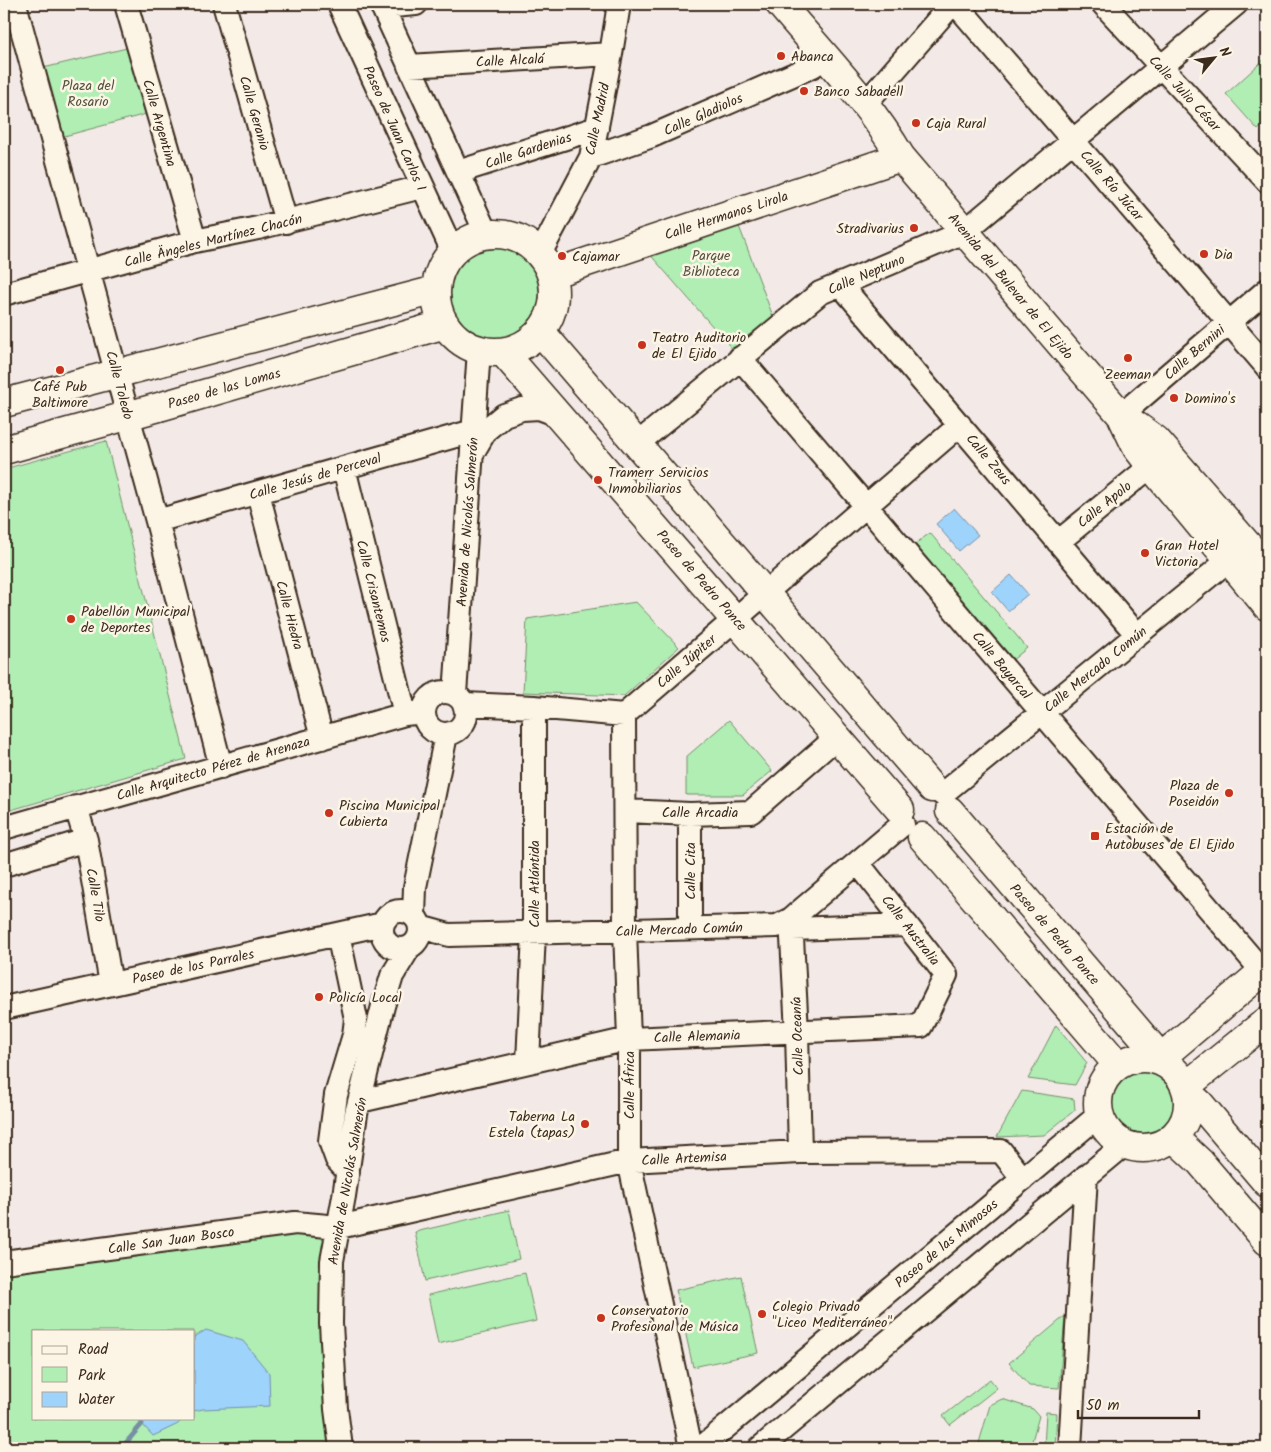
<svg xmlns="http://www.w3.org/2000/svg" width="1271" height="1452" font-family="Kalam,sans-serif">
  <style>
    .green { fill: #b0eeb4; stroke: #768c69; fill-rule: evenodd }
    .water { fill: #9ed3fc; stroke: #768fa3 }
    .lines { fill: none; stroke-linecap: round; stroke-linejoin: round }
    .stream { stroke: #768fa3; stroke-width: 5 }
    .minor-casing { stroke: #3b2a1e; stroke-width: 26 }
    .major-casing { stroke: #3b2a1e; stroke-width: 31 }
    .minor { stroke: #fcf5e5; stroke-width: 22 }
    .major { stroke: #fcf5e5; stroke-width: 28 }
    .poi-dot { fill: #c8321e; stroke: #fcf5e5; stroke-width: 2 }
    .labels { text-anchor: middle; stroke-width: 5; stroke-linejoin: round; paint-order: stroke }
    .poi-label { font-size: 14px; fill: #3b2a1e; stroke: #fcf5e5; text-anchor: start }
    .street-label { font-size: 14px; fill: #3b2a1e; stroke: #fcf5e5 }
    .park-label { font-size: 14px; fill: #52513c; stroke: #fcf5e5 }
  </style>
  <rect width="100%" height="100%" fill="#f3eae7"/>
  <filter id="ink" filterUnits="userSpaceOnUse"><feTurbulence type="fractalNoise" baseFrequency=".02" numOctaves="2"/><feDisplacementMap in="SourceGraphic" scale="10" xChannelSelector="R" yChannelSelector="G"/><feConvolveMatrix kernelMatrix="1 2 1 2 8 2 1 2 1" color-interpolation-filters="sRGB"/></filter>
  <g filter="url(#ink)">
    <path class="green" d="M131,47L150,113L57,138L39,69Z
      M1267,57V121L1258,130L1226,94Z
      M734,213L777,327L740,358L641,244Z
      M444 294a51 51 0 1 1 102 0a51 51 0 1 1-102 0Z
      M106,441L186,759L4,812V469Z
      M930,533L1027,648L1010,662L915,544Z
      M636,602L679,647L624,696L523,692L527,619Z
      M729,720L772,771L743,795H686V757Z
      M1056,1025L1087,1063L1075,1085L1028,1079Z
      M1104 1103a38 38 0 1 1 76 0a38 38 0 1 1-76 0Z
      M1022,1091L1074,1099L1075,1110L1044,1135L997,1137Z
      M509,1210L519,1259L425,1281L415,1232Z
      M339,1227L341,1448H4V1263ZM34,1331H194V1418H34Z
      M525,1273L536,1321L438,1344L428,1295Z
      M741,1276L758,1353L693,1367L676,1290Z
      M1065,1316L1059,1388L1029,1386L1009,1363Z
      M990,1379L997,1388L950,1425L943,1416Z
      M1002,1399L1033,1409L1039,1416L1030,1448H996L979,1443L990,1405Z
      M1046,1412L1057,1413L1055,1448H1044Z"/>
    <path class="water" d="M954,508L978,535L959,551L936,524Z
      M1011,575L1028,594L1008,611L992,592Z
      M206,1330L243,1341L269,1373L270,1406L203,1409L194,1411V1337Z
      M134,1418H184L178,1424L153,1436L142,1424Z"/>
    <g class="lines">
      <path class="stream" d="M120,1448L125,1444L142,1424"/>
      <defs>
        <path id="minor" d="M15,4L157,521L221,767
          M126,4L195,241
          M224,4L286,222
          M339,4L453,252
          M381,4L487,235
          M956,4L1267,367
          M1103,4L1267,181
          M382,7L416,4
          M409,66L611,54
          M865,104L952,4
          M591,157L652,136L813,66
          M458,172L597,128
          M540,254L591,157L611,54L619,4
          M840,284L1137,635
          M4,294L195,241L258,228L422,187
          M740,358L1263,972
          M1121,415L1267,290
          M637,444L820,293L964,232L1236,4
          M472,454L486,430L504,415L522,409L539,408L558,415
          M344,468L405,714
          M258,493L322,738
          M157,521L473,431
          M1058,542L1151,466
          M424 713a21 21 0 1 1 42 0a21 21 0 1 1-42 0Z
          M455,694L479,350
          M465,704L534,707L624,715L960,425
          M624,715L625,930L629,1039V1161L691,1448
          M942,794L1241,550
          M76,807L86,840L111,984
          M626,811L690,814L751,812L837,737
          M4,828L405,714L424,712
          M4,865L86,840
          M382 930a19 19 0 1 1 38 0a19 19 0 1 1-38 0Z
          M414,916L415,887L446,735
          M791,919L797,1032L800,1152
          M420,927L449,935L777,926L791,919L903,824
          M690,928V814
          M792,929L907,925
          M338,934L356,1019L354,1035L336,1095L330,1141L337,1160L348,1172
          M4,1008L383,924
          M528,1062L534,933V707
          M360,1101L629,1039L921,1026L946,975L858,863
          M4,1262L295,1223L339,1227L629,1161L800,1152L1001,1151L1023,1179
          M341,1448L336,1409L331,1324L332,1261L344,1196L356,1114L383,1006L392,976L409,948
          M701,1448L1099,1115
          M760,1448L1124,1145
          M1070,1448L1086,1176"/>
        <path id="major" d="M780,4C822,54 868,101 901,157L1121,415L1156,440L1267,567
          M436 293a59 59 0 1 1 118 0a59 59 0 1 1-118 0Z
          M551,274L901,157
          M541,332L932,788
          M503,352L900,810
          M4,403L436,290
          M1123,419L1137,448L1151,466L1267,606
          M4,450L159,407L445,324
          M950,811L1151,1046L1155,1059
          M922,837L1118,1065
          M1098 1103a45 45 0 1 1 90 0a45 45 0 1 1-90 0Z
          M1158,1060L1267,968
          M1185,1087L1267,1021
          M1187,1092L1200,1104L1267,1183
          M1173,1137L1200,1162L1267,1241"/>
      </defs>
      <use href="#minor" class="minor-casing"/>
      <use href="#major" class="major-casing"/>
      <use href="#minor" class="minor"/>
      <use href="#major" class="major"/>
    </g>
  </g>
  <g class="poi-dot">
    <circle cx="781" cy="56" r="5"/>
    <circle cx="804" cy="91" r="5"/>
    <circle cx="916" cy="123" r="5"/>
    <circle cx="914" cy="228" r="5"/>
    <circle cx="1204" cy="254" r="5"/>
    <circle cx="562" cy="256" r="5"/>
    <circle cx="642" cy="345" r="5"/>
    <circle cx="1128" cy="358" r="5"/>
    <circle cx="60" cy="370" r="5"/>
    <circle cx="1174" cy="398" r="5"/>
    <circle cx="598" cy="480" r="5"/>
    <circle cx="1145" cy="553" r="5"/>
    <circle cx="71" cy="619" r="5"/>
    <circle cx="1229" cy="793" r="5"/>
    <circle cx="329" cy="813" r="5"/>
    <rect x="1090" y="831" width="10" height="10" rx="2.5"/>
    <circle cx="319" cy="997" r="5"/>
    <circle cx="585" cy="1124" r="5"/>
    <circle cx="762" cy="1314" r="5"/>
    <circle cx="601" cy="1318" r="5"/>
  </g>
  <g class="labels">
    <g class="poi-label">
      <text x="791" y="61">Abanca</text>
      <text x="814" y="96">Banco Sabadell</text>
      <text x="926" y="128">Caja Rural</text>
      <text x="904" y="233" text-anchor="end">Stradivarius</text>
      <text x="1214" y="259">Dia</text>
      <text x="572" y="261">Cajamar</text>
      <text x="652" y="342">Teatro Auditorio<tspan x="652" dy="16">de El Ejido</tspan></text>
      <text x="1128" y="379" text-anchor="middle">Zeeman</text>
      <text x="60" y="391" text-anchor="middle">Café Pub<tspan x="60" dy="16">Baltimore</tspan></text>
      <text x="1184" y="403">Domino's</text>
      <text x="608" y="477">Tramerr Servicios<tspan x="608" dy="16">Inmobiliarios</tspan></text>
      <text x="1155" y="550">Gran Hotel<tspan x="1155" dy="16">Victoria</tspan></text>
      <text x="81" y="616">Pabellón Municipal<tspan x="81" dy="16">de Deportes</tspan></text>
      <text x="1219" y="790" text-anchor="end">Plaza de<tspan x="1219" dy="16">Poseidón</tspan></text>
      <text x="339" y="810">Piscina Municipal<tspan x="339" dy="16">Cubierta</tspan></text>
      <text x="1105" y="833">Estación de<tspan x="1105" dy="16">Autobuses de El Ejido</tspan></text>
      <text x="329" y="1002">Policía Local</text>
      <text x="575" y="1121" text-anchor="end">Taberna La<tspan x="575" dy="16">Estela (tapas)</tspan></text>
      <text x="772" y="1311">Colegio Privado<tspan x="772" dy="16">"Liceo Mediterráneo"</tspan></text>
      <text x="611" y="1315">Conservatorio<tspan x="611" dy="16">Profesional de Música</tspan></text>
    </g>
    <g class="street-label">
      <text transform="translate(510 60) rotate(-3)" y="5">Calle Alcalá</text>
      <text transform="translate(1185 93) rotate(47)" y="5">Calle Julio César</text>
      <text transform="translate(255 113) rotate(74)" y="5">Calle Geranio</text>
      <text transform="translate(703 114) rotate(-24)" y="5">Calle Gladiolos</text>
      <text transform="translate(597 119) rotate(-78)" y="5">Calle Madrid</text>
      <text transform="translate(160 123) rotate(74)" y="5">Calle Argentina</text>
      <text transform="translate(395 128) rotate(66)" y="5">Paseo de Juan Carlos I</text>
      <text transform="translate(528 150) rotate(-18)" y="5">Calle Gardenias</text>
      <text transform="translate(1112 185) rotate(49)" y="5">Calle Río Júcar</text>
      <text transform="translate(726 215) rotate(-18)" y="5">Calle Hermanos Lirola</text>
      <text transform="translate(213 240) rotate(-14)" y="5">Calle Ängeles Martínez Chacón</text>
      <text transform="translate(866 274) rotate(-23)" y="5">Calle Neptuno</text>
      <text transform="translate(1011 286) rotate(50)" y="5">Avenida del Bulevar de El Ejido</text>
      <text transform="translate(1194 352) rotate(-41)" y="5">Calle Bernini</text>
      <text transform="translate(120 385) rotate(75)" y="5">Calle Toledo</text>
      <text transform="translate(224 388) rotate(-16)" y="5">Paseo de las Lomas</text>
      <text transform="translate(989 459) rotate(50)" y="5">Calle Zeus</text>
      <text transform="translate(315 476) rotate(-16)" y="5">Calle Jesús de Perceval</text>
      <text transform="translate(1104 504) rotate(-39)" y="5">Calle Apolo</text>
      <text transform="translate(467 522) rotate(-86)" y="5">Avenida de Nicolás Salmerón</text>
      <text transform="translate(702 580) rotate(49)" y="5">Paseo de Pedro Ponce</text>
      <text transform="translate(374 591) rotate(76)" y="5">Calle Crisantemos</text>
      <text transform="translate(290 615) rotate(75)" y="5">Calle Hiedra</text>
      <text transform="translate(686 661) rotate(-41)" y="5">Calle Júpiter</text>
      <text transform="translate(1002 665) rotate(50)" y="5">Calle Bayarcal</text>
      <text transform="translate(1095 669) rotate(-39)" y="5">Calle Mercado Común</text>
      <text transform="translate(213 768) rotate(-16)" y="5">Calle Arquitecto Pérez de Arenaza</text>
      <text x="700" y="817">Calle Arcadia</text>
      <text transform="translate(690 871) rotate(-90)" y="5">Calle Cita</text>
      <text transform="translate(534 884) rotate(-90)" y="5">Calle Atlántida</text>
      <text transform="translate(96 895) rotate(80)" y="5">Calle Tilo</text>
      <text transform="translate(679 929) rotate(-2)" y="5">Calle Mercado Común</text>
      <text transform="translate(911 930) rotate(52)" y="5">Calle Australia</text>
      <text transform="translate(1055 934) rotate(49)" y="5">Paseo de Pedro Ponce</text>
      <text transform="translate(193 966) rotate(-12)" y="5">Paseo de los Parrales</text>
      <text transform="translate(697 1036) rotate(-2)" y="5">Calle Alemania</text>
      <text transform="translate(797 1036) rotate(-92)" y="5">Calle Oceanía</text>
      <text transform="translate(629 1085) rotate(-90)" y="5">Calle África</text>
      <text transform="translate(684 1158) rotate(-3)" y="5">Calle Artemisa</text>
      <text transform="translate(347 1181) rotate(-80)" y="5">Avenida de Nicolás Salmerón</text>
      <text transform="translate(171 1240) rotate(-8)" y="5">Calle San Juan Bosco</text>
      <text transform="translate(946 1243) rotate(-40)" y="5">Paseo de las Mimosas</text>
    </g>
    <g class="park-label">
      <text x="88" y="90">Plaza del<tspan x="88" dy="16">Rosario</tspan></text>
      <text x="711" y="260">Parque<tspan x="711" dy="16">Biblioteca</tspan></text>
    </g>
  </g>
  <rect width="1271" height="1452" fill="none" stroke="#fcf5e5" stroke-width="20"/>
  <rect x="10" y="10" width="1251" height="1432" fill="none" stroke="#3b2a1e" stroke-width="2" filter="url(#ink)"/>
  <rect x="32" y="1330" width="162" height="90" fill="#fcf5e5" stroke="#afa495"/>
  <rect x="42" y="1346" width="25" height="8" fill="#fcf5e5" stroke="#afa495"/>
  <text x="78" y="1354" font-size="15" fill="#3b2a1e">Road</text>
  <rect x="42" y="1367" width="25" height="15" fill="#b0eeb4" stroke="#afa495"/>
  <text x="78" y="1380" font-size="15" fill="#3b2a1e">Park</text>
  <rect x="42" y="1392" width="25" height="15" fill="#9ed3fc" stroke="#afa495"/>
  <text x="78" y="1404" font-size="15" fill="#3b2a1e">Water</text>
  <g transform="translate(1214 58) rotate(61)" stroke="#fcf5e5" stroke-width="4" paint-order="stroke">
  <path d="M0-4L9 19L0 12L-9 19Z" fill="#3b2a1e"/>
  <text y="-8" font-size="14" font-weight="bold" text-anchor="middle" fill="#3b2a1e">N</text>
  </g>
  <path d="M1078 1410v8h121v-8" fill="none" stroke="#3b2a1e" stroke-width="2.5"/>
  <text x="1086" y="1410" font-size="15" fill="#3b2a1e" stroke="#fcf5e5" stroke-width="4" paint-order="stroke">50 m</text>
</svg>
